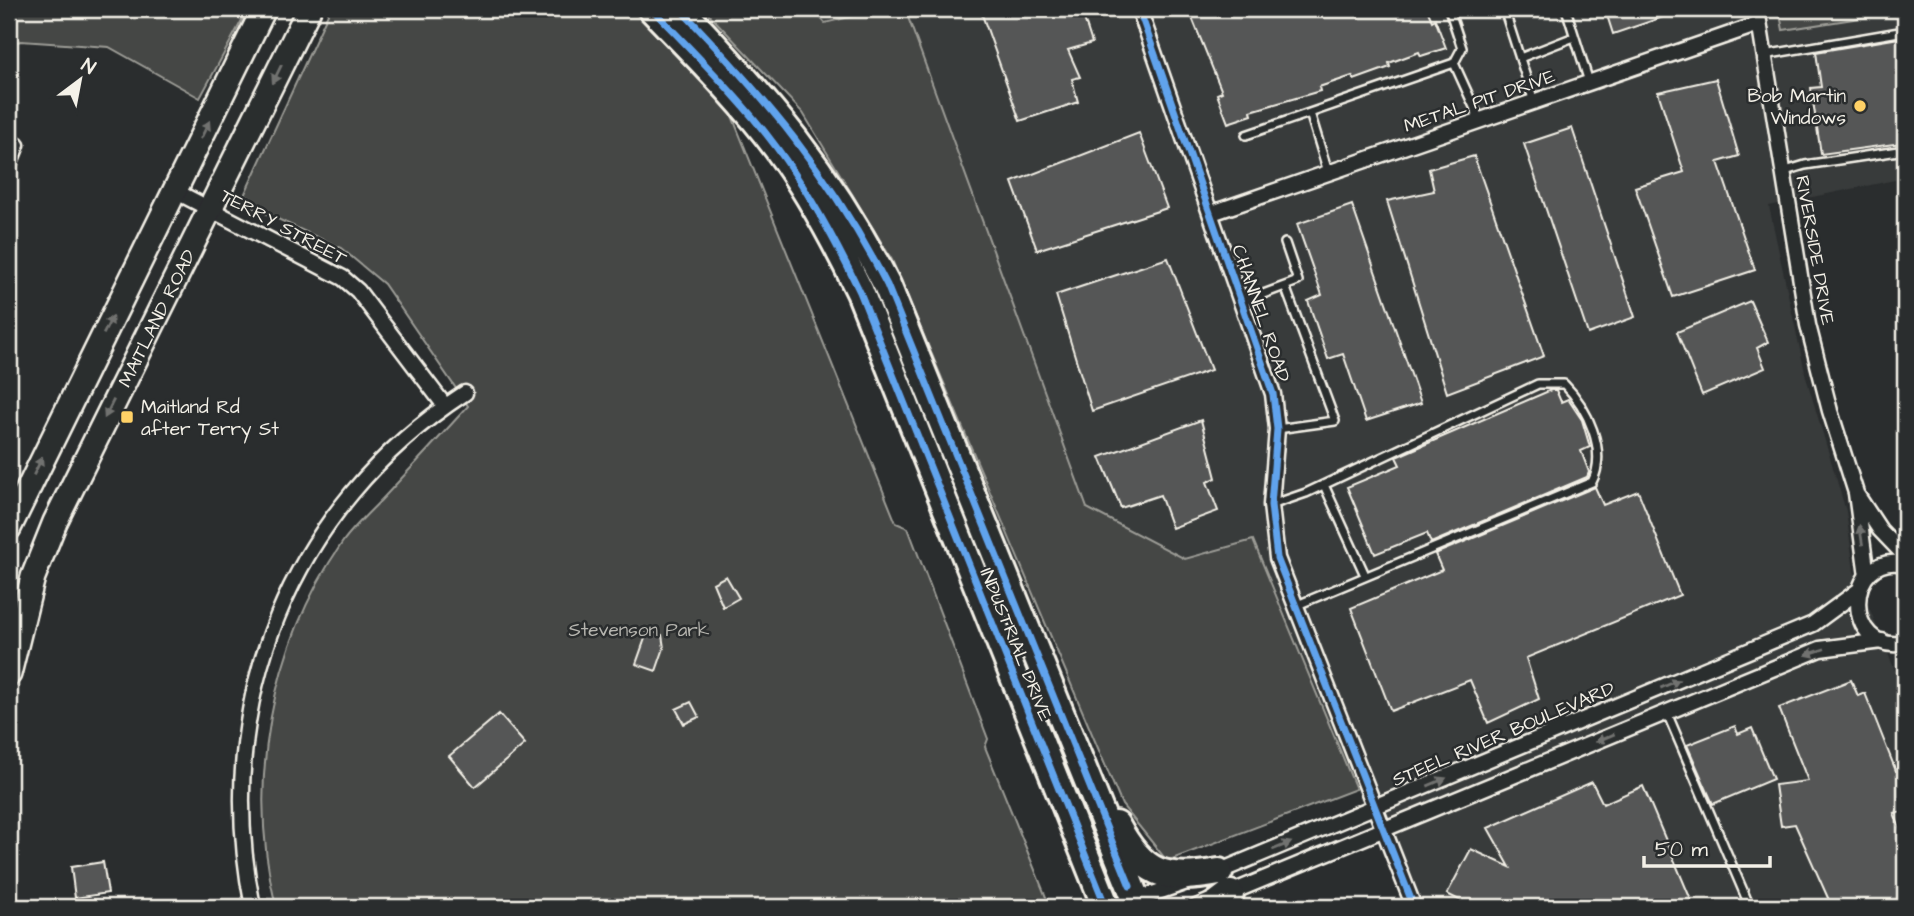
<svg xmlns="http://www.w3.org/2000/svg" width="1914" height="916" font-family="'Architects Daughter',sans-serif">
  <style>
    .built { fill: #373a3a }
    .green { fill: #444645; stroke: #9c9c96; stroke-width: 2 }
    .building { fill: #555756; stroke: #f4f1e8; stroke-width: 2 }
    .lines { fill: none; stroke-linecap: round; stroke-linejoin: round }
    .lane-casing { stroke: #f4f1e8; stroke-width: 12 }
    .street-casing { stroke: #f4f1e8; stroke-width: 19 }
    .primary-casing { stroke: #f4f1e8; stroke-width: 28 }
    .highway-casing { stroke: #f4f1e8; stroke-width: 32 }
    .lane { stroke: #2a2d2e; stroke-width: 7 }
    .street { stroke: #2a2d2e; stroke-width: 14 }
    .primary { stroke: #2a2d2e; stroke-width: 23 }
    .highway { stroke: #2a2d2e; stroke-width: 26 }
    .cycleway-casing { stroke: #2a2d2e; stroke-width: 11 }
    .cycleway { stroke: #60a3ed; stroke-width: 7 }
    .oneway { fill: #71726f }
    .poi-dot { fill: #ffd166; stroke: #2a2d2e; stroke-width: 2.5 }
    .labels { text-anchor: middle; stroke-width: 5; stroke-linejoin: round; paint-order: stroke }
    .poi-label { font-size: 19px; fill: #f4f1e8; stroke: #2a2d2e; text-anchor: end }
    .street-label { font-size: 19px; fill: #f4f1e8; stroke: #2a2d2e }
    .park-label { font-size: 19px; fill: #b6b5af; stroke: #2a2d2e }
  </style>
  <rect width="100%" height="100%" fill="#2a2d2e"/>
  <filter id="ink" filterUnits="userSpaceOnUse"><feTurbulence type="fractalNoise" baseFrequency=".0143" numOctaves="2"/><feDisplacementMap in="SourceGraphic" scale="14" xChannelSelector="R" yChannelSelector="G"/><feConvolveMatrix kernelMatrix="1 2 1 2 8 2 1 2 1" color-interpolation-filters="sRGB"/></filter>
  <g filter="url(#ink)">
    <path class="built" d="M813,9H882L824,23Z
      M905,9H1905V178L1769,206L1806,377L1846,511L1854,571L1905,695V907H1405L1253,541L1185,559L1087,508Z"/>
    <path class="green" d="M9,9H248L200,98L109,47L21,41L9,44Z
      M330,9H631L730,111L896,523L908,528L988,739L985,747L1050,907H276C246,783 270,648 342,543C354,526 371,511 385,496C413,466 441,436 468,406L384,284L341,248L241,202Z
      M704,9H813L825,23L882,9H905L1087,508L1185,559L1253,540L1356,789L1167,861L1122,805L892,260L803,113Z
      M1779,9H1905V11L1783,30Z"/>
    <path class="building" d="M980,9H1081L1092,43L1068,50L1080,77L1072,79L1078,102L1020,121Z
      M1209,9H1427L1432,21L1435,19L1446,48L1421,56L1419,52L1389,63L1390,67L1354,80L1352,76L1319,87L1320,91L1251,111L1252,115L1228,123L1217,94L1222,92L1191,15Z
      M1605,9H1680L1681,11L1613,34Z
      M1905,37V124L1899,125L1902,143L1821,154L1811,88L1821,87L1816,52Z
      M1716,79L1739,156L1718,162L1755,270L1673,297L1635,187L1684,172L1658,92Z
      M1572,128L1635,317L1588,334L1524,144Z
      M1139,133L1167,208L1037,250L1012,182Z
      M1474,156L1544,356L1447,393L1387,201L1434,191L1429,169Z
      M1352,205L1421,403L1366,421L1343,354L1328,359L1308,301L1322,295L1297,224Z
      M1168,258L1211,370L1092,411L1056,295Z
      M1750,301L1768,342L1757,348L1765,368L1702,395L1677,332Z
      M1551,390H1556L1561,402L1568,399L1582,420L1590,447L1581,451L1589,472L1587,477L1431,543L1427,533L1375,554L1347,487L1400,465L1396,457Z
      M1201,420L1216,478L1207,482L1218,511L1172,528L1160,495L1121,508L1100,457Z
      M1595,487L1603,505L1638,491L1680,595L1526,658L1539,699L1488,723L1470,680L1391,711L1351,608L1442,570L1435,554Z
      M726,576L739,598L723,607L713,583Z
      M648,630L662,635L664,648L656,671L636,664Z
      M1851,680L1858,696L1865,693L1896,771H1905V812L1894,813L1905,841V907H1832L1795,824L1781,826L1775,785L1808,781L1779,708Z
      M691,702L699,717L684,724L676,709Z
      M499,714L525,744L475,787L449,756Z
      M1735,726L1738,734L1752,728L1773,779L1713,804L1687,745Z
      M1592,782L1603,804L1643,786L1694,907H1473L1447,894L1471,849L1510,867L1488,828Z
      M103,862L108,893L75,898L71,867Z"/>
    <g class="lines">
      <defs>
        <path id="lane" d="M1449,9L1462,48L1454,63
          M1504,9L1534,102
          M1566,9L1589,82
          M1764,55L1905,31
          M1520,58L1574,37
          M1310,113L1328,172
          M1246,135L1454,63L1480,120
          M1782,172L1805,165L1905,150
          M1242,302L1298,281L1285,243
          M1277,429L1335,421L1285,286
          M1324,485L1365,575
          M1271,505L1306,493L1538,384H1564C1587,407 1608,451 1592,482L1295,606
          M1667,713L1750,907"/>
        <path id="street" d="M1139,9L1273,394L1277,429L1271,505L1277,558L1414,907
          M1757,9L1808,325L1830,411L1856,493L1867,576
          M9,165L17,145
          M175,191L343,278L358,291L445,406
          M1212,213L1759,24
          M1857,495L1880,530L1905,556
          M1905,564C1843,550 1842,656 1905,643
          M1213,874L1813,624L1858,591
          M253,907C211,703 290,507 465,393
          M1115,907L1187,882
          M1196,907L1820,649L1882,641"/>
        <g id="primary">
          <path d="M9,528L264,9"/>
          <path id="s1" d="M9,674L33,577L55,522L309,9"/>
        </g>
        <path id="highway" d="M652,9C695,54 740,98 777,148C810,193 836,242 860,292L1106,907
          M680,9C767,100 829,172 887,285L1139,907
          M1116,825C1143,875 1165,882 1219,872
          M1213,907L1230,894"/>
      </defs>
      <use href="#lane" class="lane-casing"/>
      <use href="#street" class="street-casing"/>
      <use href="#primary" class="primary-casing"/>
      <use href="#highway" class="highway-casing"/>
      <use href="#lane" class="lane"/>
      <use href="#street" class="street"/>
      <use href="#primary" class="primary"/>
      <use href="#highway" class="highway"/>
      <defs>
        <path id="cycleway" d="M652,9C695,54 740,98 777,148C810,193 836,242 860,292L1106,907
          M680,9C767,100 829,172 887,285L1130,886
          M1139,9L1273,394L1277,429L1271,505L1277,558L1414,907"/>
      </defs>
      <use href="#cycleway" class="cycleway-casing"/>
      <use href="#cycleway" class="cycleway"/>
    </g>
    <defs><path id="oneway-solid" d="M-6-.8H1V-3.2L6.5 0L1 3.2V.8H-6Z" transform="scale(1.75)"/></defs>
    <g class="oneway">
      <use href="#oneway-solid" transform="translate(277 74) rotate(116)"/>
      <use href="#oneway-solid" transform="translate(205 130) rotate(-64)"/>
      <use href="#oneway-solid" transform="translate(108 325) rotate(-63)"/>
      <use href="#oneway-solid" transform="translate(109 409) rotate(117)"/>
      <use href="#oneway-solid" transform="translate(38 466) rotate(-64)"/>
      <use href="#oneway-solid" transform="translate(1861 535) rotate(-99)"/>
      <use href="#oneway-solid" transform="translate(1815 652) rotate(162)"/>
      <use href="#oneway-solid" transform="translate(1670 684) rotate(-23)"/>
      <use href="#oneway-solid" transform="translate(1605 738) rotate(157)"/>
      <use href="#oneway-solid" transform="translate(1437 782) rotate(-23)"/>
      <use href="#oneway-solid" transform="translate(1282 846) rotate(-22)"/>
    </g>
  </g>
  <g class="poi-dot">
    <circle cx="1860" cy="106" r="7"/>
    <rect x="120" y="410" width="14" height="14" rx="3.5"/>
  </g>
  <g class="labels">
    <g class="poi-label">
      <text x="1846" y="102">Bob Martin<tspan x="1846" dy="22">Windows</tspan></text>
      <text x="141" y="413" text-anchor="start">Maitland Rd<tspan x="141" dy="22">after Terry St</tspan></text>
    </g>
    <g class="street-label">
      <text transform="translate(1479 100) rotate(-19)" y="7">METAL PIT DRIVE</text>
      <text transform="translate(284 226) rotate(28)" y="7">TERRY STREET</text>
      <text transform="translate(1816 250) rotate(80)" y="7">RIVERSIDE DRIVE</text>
      <text transform="translate(1262 313) rotate(71)" y="7">CHANNEL ROAD</text>
      <text dy="7" stroke="none"><textPath href="#s1" startOffset="387">MAITLAND ROAD</textPath></text>
      <text transform="translate(1017 644) rotate(68)" y="7">INDUSTRIAL DRIVE</text>
      <text transform="translate(1503 733) rotate(-23)" y="7">STEEL RIVER BOULEVARD</text>
    </g>
    <g class="park-label">
      <text x="639" y="636">Stevenson Park</text>
    </g>
  </g>
  <rect width="1914" height="916" fill="none" stroke="#2a2d2e" stroke-width="35"/>
  <rect x="18" y="18" width="1879" height="881" fill="none" stroke="#f4f1e8" stroke-width="2.5" filter="url(#ink)"/>
  <g transform="translate(80 80) rotate(32)" stroke="#2a2d2e" stroke-width="5" paint-order="stroke">
  <path d="M0-5L12 26L0 18L-12 26Z" fill="#f4f1e8"/>
  <text y="-10" font-size="19" font-weight="bold" text-anchor="middle" fill="#f4f1e8">N</text>
  </g>
  <path d="M1644 856v10h126v-10" fill="none" stroke="#f4f1e8" stroke-width="3.5"/>
  <text x="1655" y="856" font-size="21" fill="#f4f1e8" stroke="#2a2d2e" stroke-width="5" paint-order="stroke">50 m</text>
</svg>
